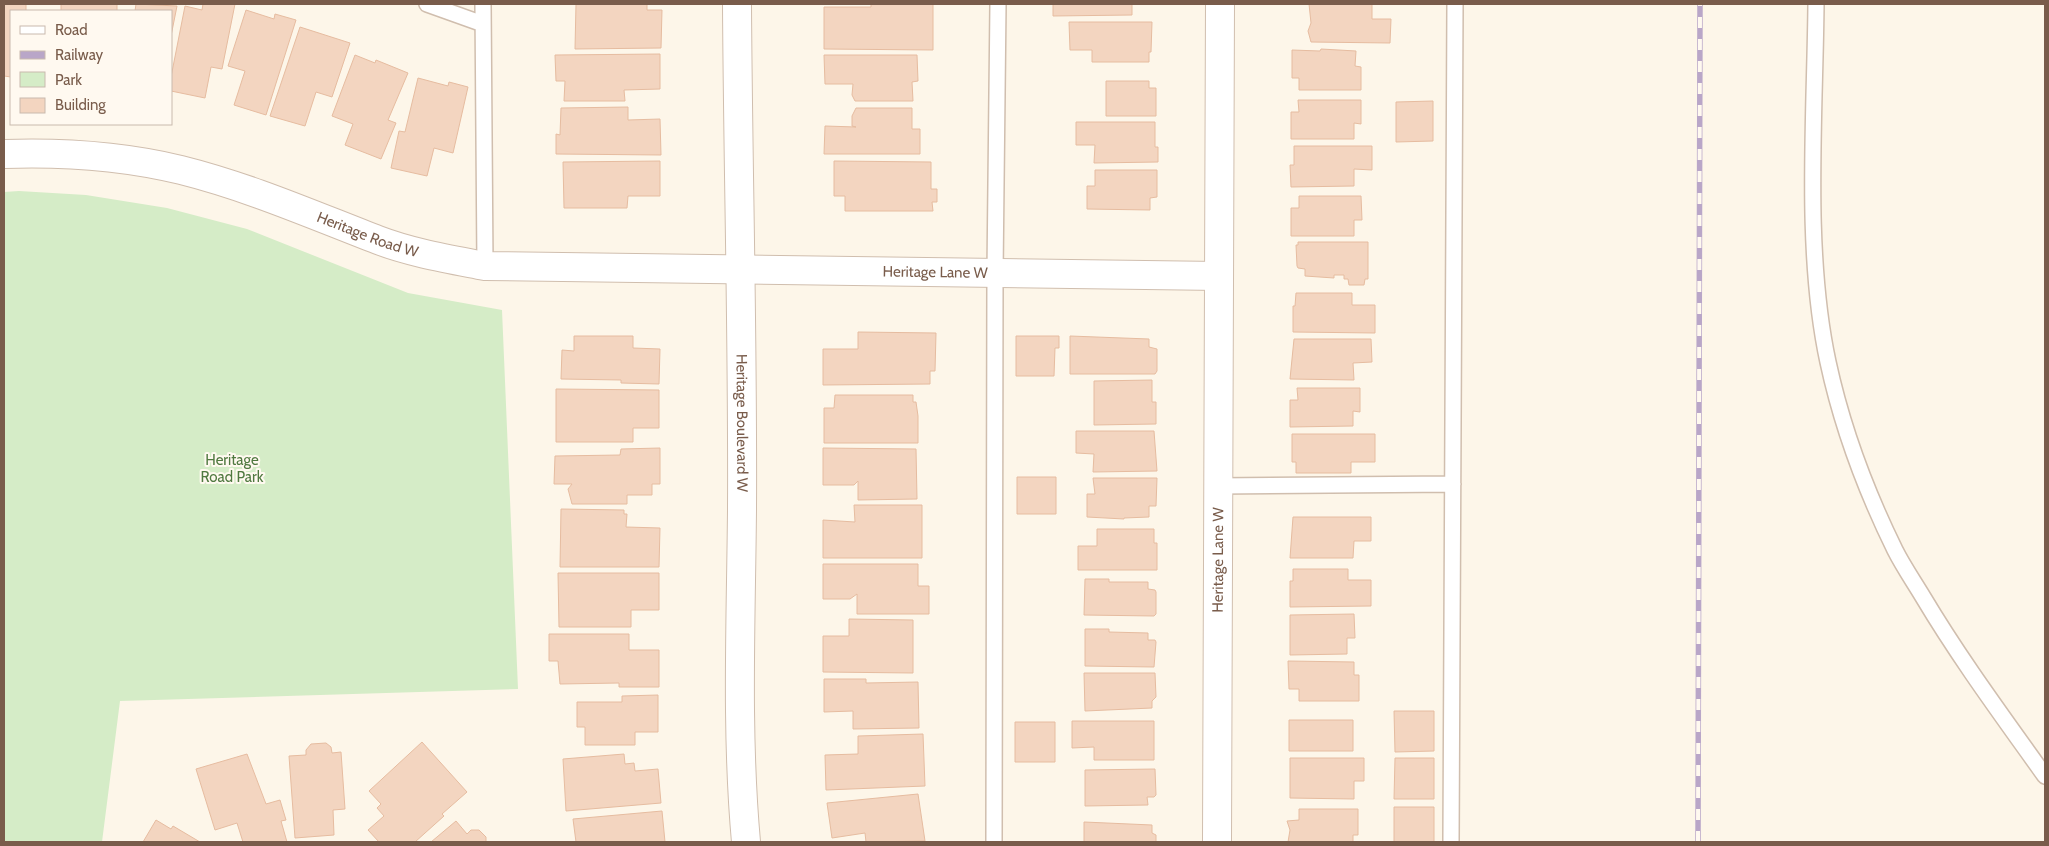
<svg xmlns="http://www.w3.org/2000/svg" width="2049" height="846" font-family="Cabin,sans-serif">
  <style>
    .park { fill: #d5ecc7 }
    .building { fill: #f3d5c0; stroke: #e6bca0 }
    .lines { fill: none; stroke-linecap: round; stroke-linejoin: round }
    .service-casing { stroke: #d0beae; stroke-width: 18 }
    .minor-casing { stroke: #d0beae; stroke-width: 30 }
    .tertiary-casing { stroke: #d0beae; stroke-width: 30 }
    .service { stroke: #fff; stroke-width: 15 }
    .minor { stroke: #fff; stroke-width: 28 }
    .tertiary { stroke: #fff; stroke-width: 28 }
    .rail-casing { stroke: #b9a6c8; stroke-width: 5.5 }
    .rail { stroke: #fff9f0; stroke-width: 4; stroke-dasharray: 11; stroke-linecap: butt }
    .labels { text-anchor: middle; stroke-width: 4; stroke-linejoin: round; paint-order: stroke }
    .street-label { font-size: 15px; fill: #795c4b; stroke: #fff9f0 }
    .park-label { font-size: 15px; fill: #507940; stroke: #fff9f0 }
  </style>
  <rect width="100%" height="100%" fill="#fdf6e9"/>
  <path class="park" d="M19,191L86,195L167,208L247,229L408,293L502,310L518,689L120,701L102,842H4V192Z"/>
  <path class="building" d="M4,4H26V11H11V77L4,76Z
    M61,4H117V11H61Z
    M136,4L177,6L171,36V11H135Z
    M203,4H235L222,69L211,67L205,98L171,91V77L185,6L202,10Z
    M576,4H647V10H662L661,48L575,49Z
    M871,4H933V50L824,49V7H871Z
    M1053,4H1132V15L1053,16Z
    M1309,4H1372V19H1391L1390,43L1311,42L1308,31L1311,23Z
    M246,10L274,19L275,14L296,20L266,115L234,105L245,71L228,66Z
    M1069,22H1152L1151,52H1149V62H1092V50H1070Z
    M300,27L350,43L332,97L316,92L305,126L270,116Z
    M1321,49L1356,51L1355,66L1361,67V90H1299V78H1292V50L1320,51Z
    M660,54V89L624,90L625,101H564L565,81H556L555,55Z
    M355,55L375,63L376,60L408,73L388,120L396,123L381,159L345,145L353,124L332,116Z
    M824,55H917L918,81L912,82L913,101H855L852,95L853,84H825Z
    M418,78L448,86L449,82L468,87L453,153L434,148L427,176L391,168L399,131L405,132Z
    M1106,81H1149V88H1156V116H1106Z
    M1298,100H1361V124L1354,123V139H1291V112H1299Z
    M1433,101V141L1396,142V102Z
    M628,107V120L660,119L661,155L556,154V134L560,135L561,108Z
    M856,108H912V129H920V154H824L825,126L856,127L852,126V116Z
    M1076,122H1155V147H1158V162L1094,163L1095,145H1076Z
    M1294,146H1372V170L1354,169V186L1291,187L1290,165H1294Z
    M660,161V196H628L627,208H564L563,162Z
    M834,161L931,162V189H937V202H932L933,211H845V196H834Z
    M1095,170H1157V197L1150,198V210L1087,209V186H1095Z
    M1299,196H1361L1362,220H1354V236H1291V208H1299Z
    M1298,242H1368V279H1365L1364,285H1349L1348,279H1344V275H1334V278L1305,276V269L1298,268L1297,266L1296,245H1298Z
    M1296,293H1352V305H1375V333L1293,332V306H1295Z
    M858,332L936,333L935,371H930V384L823,385V349H858Z
    M574,336H633V348L660,349L659,384L621,383V380L561,379L562,350L574,351Z
    M1016,336H1059V348H1055L1054,376H1016Z
    M1070,336L1149,339V347L1157,349V371L1155,374H1070Z
    M1294,339H1371L1372,362L1353,363L1354,380L1290,379Z
    M1152,380V402H1156V424L1094,425V381Z
    M1297,388H1360V412L1353,411V426L1290,427V400H1298Z
    M556,389L659,390V428H633V442H556Z
    M835,395H913V402H916L918,416V443H824V408H834Z
    M1076,431H1154L1157,471L1093,472L1094,454L1076,453Z
    M1292,434H1375V462H1351V473H1296V462H1292Z
    M660,448V484H652V495H627V504H572L568,489L572,484H554L555,456L620,455L621,449Z
    M823,448L916,449L917,499L858,500V481L854,485H823Z
    M1017,477H1056V514H1017Z
    M1093,478H1157L1156,506H1149V517L1124,518V519L1087,517V494H1095Z
    M854,505H922V558H823V520L855,522Z
    M561,509L624,510V514H627L626,527L660,528L659,567H560Z
    M1293,517H1371V541H1354L1353,558H1290Z
    M1097,529H1154V543H1157V570H1078V546H1097Z
    M823,564H918V586H929V614H857V594L850,599H823Z
    M1293,569H1348V580H1371V606L1290,607V581H1293Z
    M558,573H659V610H631V627H559Z
    M1085,579H1109V582H1148V589L1155,590L1156,592V614L1154,616L1084,615Z
    M1354,614L1355,638H1347V654L1290,655V615Z
    M849,619L913,620V673L823,672V636H849Z
    M1085,629H1109V632L1148,633V640H1155L1156,642L1154,667L1085,666Z
    M549,634H629V650H659V687H619V683L560,684L558,661H549Z
    M1288,661L1354,662V675H1359V701H1299V689H1289Z
    M1084,673H1155L1156,697L1152,701V708L1085,711Z
    M824,679H866V683L918,682L919,728L853,729V711L824,712Z
    M658,695V732H635V745H585V727H577V702H622V696Z
    M1394,711H1434V751L1395,752Z
    M1289,720H1353V751H1289Z
    M1072,721H1154V760H1094V747L1072,748Z
    M1015,722H1055V762H1015Z
    M923,734L925,786L826,790L825,755L858,754V736Z
    M422,742L467,792L442,814L444,816L415,842H379L368,830L384,816L377,808L381,804L369,791Z
    M326,743L331,747L332,753L341,752L345,809L333,810L334,835L295,838L289,756L306,755V750L311,744Z
    M247,754L266,804L280,800L286,820L281,821L287,842H243L237,823L215,830L196,769Z
    M624,754L625,764L634,763L635,771L658,769L661,803L566,811L563,759Z
    M1290,758H1364V781H1354V799L1290,798Z
    M1395,758H1434V799H1394Z
    M1155,769L1156,795L1154,797H1147L1148,805L1085,806V770Z
    M918,794L925,841L866,842L865,833L832,838L827,803Z
    M1394,807H1434V842H1394Z
    M1299,809H1358V835H1353V842H1288L1290,830L1287,821L1299,820Z
    M662,811L665,842H576L573,819Z
    M156,820L171,829L173,826L200,842H143Z
    M456,821L467,834L471,830H479L486,837V842H431Z
    M1084,822L1152,825V833L1156,835V842H1084Z"/>
  <g class="lines">
    <defs>
      <path id="service" d="M427,4L483,24
        M483,4L485,266
        M1816,4C1815,117 1804,251 1828,362C1842,427 1866,491 1895,550C1903,566 1914,582 1923,597C1960,659 2003,717 2045,776
        M1218,486L1453,484
        M994,842L995,273L998,4
        M1451,842L1455,4"/>
      <g id="minor">
        <path id="s1" d="M4,154C63,152 123,156 181,170C249,187 313,215 378,240C412,253 449,259 485,266L1219,276"/>
        <path id="s2" d="M1217,842L1220,4"/>
      </g>
      <g id="tertiary">
        <path id="s3" d="M737,4C738,172 743,341 742,510C741,621 736,731 746,842"/>
      </g>
    </defs>
    <use href="#service" class="service-casing"/>
    <use href="#minor" class="minor-casing"/>
    <use href="#tertiary" class="tertiary-casing"/>
    <use href="#service" class="service"/>
    <use href="#minor" class="minor"/>
    <use href="#tertiary" class="tertiary"/>
    <defs>
      <path id="rail" d="M1698,842L1700,4"/>
    </defs>
    <use href="#rail" class="rail-casing"/>
    <use href="#rail" class="rail"/>
  </g>
  <g class="labels">
    <g class="street-label">
      <text dy="5" stroke="none"><textPath href="#s1" startOffset="376">Heritage Road W</textPath></text>
      <text dy="5" stroke="none"><textPath href="#s1" startOffset="948">Heritage Lane W</textPath></text>
      <text dy="5" stroke="none"><textPath href="#s3" startOffset="419">Heritage Boulevard W</textPath></text>
      <text dy="5" stroke="none"><textPath href="#s2" startOffset="282">Heritage Lane W</textPath></text>
    </g>
    <g class="park-label">
      <text x="232" y="465">Heritage<tspan x="232" dy="17">Road Park</tspan></text>
    </g>
  </g>
  <rect width="2049" height="846" fill="none" stroke="#795c4b" stroke-width="10"/>
  <rect x="10" y="10" width="162" height="115" fill="#fff9f0" stroke="#c9baae"/>
  <rect x="20" y="26" width="25" height="8" fill="#ffffff" stroke="#c9baae"/>
  <text x="55" y="35" font-size="15" fill="#795c4b">Road</text>
  <rect x="20" y="51" width="25" height="8" fill="#b9a6c8" stroke="#c9baae"/>
  <text x="55" y="60" font-size="15" fill="#795c4b">Railway</text>
  <rect x="20" y="72" width="25" height="15" fill="#d5ecc7" stroke="#c9baae"/>
  <text x="55" y="85" font-size="15" fill="#795c4b">Park</text>
  <rect x="20" y="98" width="25" height="15" fill="#f3d5c0" stroke="#c9baae"/>
  <text x="55" y="110" font-size="15" fill="#795c4b">Building</text>
</svg>
